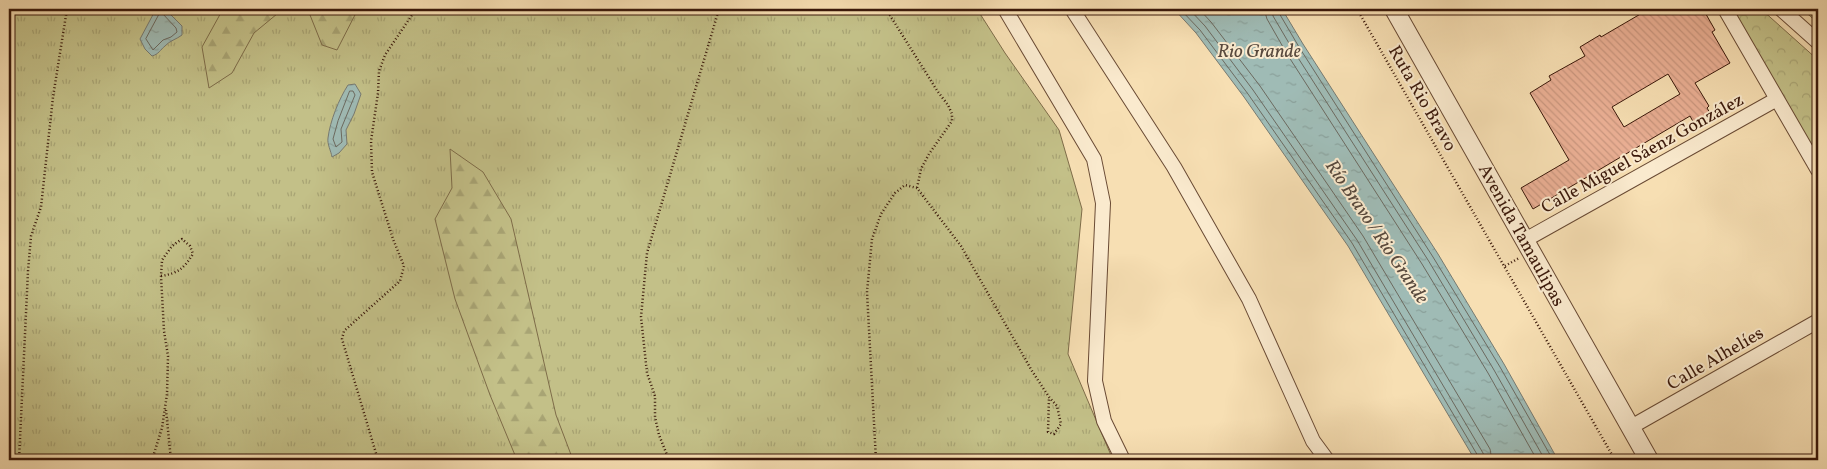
<svg xmlns="http://www.w3.org/2000/svg" width="1827" height="469" font-family="Vollkorn,serif">
  <style>
    .grass { fill: url(#grass-tufts); stroke: #7e6c49 }
    .forest { fill: url(#forest-firs); stroke: #7e6c49 }
    .park { fill: url(#park-crowns); stroke: #7e6c49 }
    .water { fill: url(#water-ripples); stroke: #777a71 }
    .lines { fill: none; stroke-linecap: round; stroke-linejoin: round }
    .shore { stroke: #6c6a60; stroke-width: 1 }
    .building { fill: url(#building-back-hatch); stroke: #3a180a; fill-rule: evenodd }
    .minor-casing { stroke: #694a34; stroke-width: 16 }
    .tertiary-casing { stroke: #694a34; stroke-width: 20 }
    .path { stroke: #3a180a; stroke-width: 2.5; stroke-dasharray: 1 2.5; stroke-linecap: butt }
    .minor { stroke: #faeace; stroke-width: 14 }
    .tertiary { stroke: #faeace; stroke-width: 18 }
    .labels { text-anchor: middle; stroke-width: 4; stroke-linejoin: round; paint-order: stroke }
    .street-label { font-size: 18px; fill: #3a180a; stroke: #faeace }
    .water-label { font-size: 19px; font-style: italic; fill: #58493d; stroke: #faeace }
  </style>
  <defs>
    <pattern id="grass-tufts" width="24" height="20" patternUnits="userSpaceOnUse" patternTransform="scale(1.25)"><rect width="24" height="20" fill="#c3c088"/><path d="M3 7l-1-3M5 7V3M7 7l1-3M15 17l-1-3M17 17v-4M19 17l1-3" fill="none" stroke="#a8a474"/></pattern>
    <pattern id="forest-firs" width="22" height="20" patternUnits="userSpaceOnUse" patternTransform="scale(1.25)"><rect width="22" height="20" fill="#c3c088"/><path d="M5 1l3.5 6h-7zM16 11l3.5 6h-7z" fill="#a8a474"/></pattern>
    <pattern id="park-crowns" width="20" height="18" patternUnits="userSpaceOnUse" patternTransform="scale(1.25)"><rect width="20" height="18" fill="#c3c088"/><path d="M2 6a3 3 0 1 1 6 0M12 15a3 3 0 1 1 6 0" fill="none" stroke="#a8a474"/></pattern>
    <pattern id="water-ripples" width="26" height="14" patternUnits="userSpaceOnUse" patternTransform="scale(1.25)"><rect width="26" height="14" fill="#9fbbb5"/><path d="M2 4q2-2 4 0t4 0M15 11q2-2 4 0t4 0" fill="none" stroke="#8aa09a"/></pattern>
    <pattern id="building-back-hatch" width="6" height="6" patternUnits="userSpaceOnUse" patternTransform="scale(1.25)"><rect width="6" height="6" fill="#eaaf94"/><path d="M-1 5l2 2M0 0l6 6M5-1l2 2" fill="none" stroke="#c9967e"/></pattern>
  </defs>
  <rect width="100%" height="100%" fill="#f7dfb3"/>
  <filter id="stains"><feTurbulence type="fractalNoise" baseFrequency=".004" numOctaves="4"/><feColorMatrix values="0 0 0 0 .2 0 0 0 0 .09 0 0 0 0 .02 0 0 0 .5 -.17"/></filter>
  <radialGradient id="worn" r=".72"><stop offset=".6" stop-color="#630" stop-opacity="0"/><stop offset="1" stop-color="#630" stop-opacity=".3"/></radialGradient>
  <path class="grass" d="M9,9H977L1005,53L1059,130L1082,209L1068,354L1113,460H9Z"/>
  <path class="forest" d="M223,9H283L254,33L232,73L209,88L202,47Z
    M300,9H358L337,50L322,45L308,10Z
    M450,149L483,172L511,219L556,415L573,460H517L490,395L455,299L435,219L452,188Z"/>
  <path class="park" d="M1733,9H1761L1818,60V149L1812,147Z
    M1802,9H1818V23Z"/>
  <path class="water" d="M156,9L166,10L182,26V35C177,39 169,41 165,46C160,50 159,54 152,56L145,49L140,39Z
    M1174,9H1282L1303,44L1438,254L1504,364L1558,460H1475L1348,246L1244,97L1196,33Z
    M355,84L361,94L354,114L346,130L347,144L339,153L332,157C331,151 327,144 328,138C330,121 339,99 348,85Z"/>
  <g class="lines">
    <path class="shore" d="M1180,9L1200,30L1248,94L1352,243L1478,456L1479,460
      M1189,9L1205,26L1253,90L1357,240L1483,453L1485,460
      M1199,9L1211,22L1260,86L1363,236L1490,449L1492,460
      M1264,9L1267,19L1287,54L1422,264L1488,373L1537,460
      M1272,9L1273,16L1293,50L1428,260L1494,370L1545,460
      M1278,9L1279,13L1299,47L1433,257L1500,367L1553,460
      M160,13H162L176,28L177,32L171,37L163,40L153,50L146,39Z
      M350,91H353L355,95L341,129L342,142L336,147L333,139L338,121Z"/>
  </g>
  <path class="building" d="M1649,9H1703L1715,30L1712,32L1730,63L1695,83L1709,106L1707,108L1713,118L1696,127L1690,116L1533,209L1521,188L1569,160L1530,93L1551,80L1549,76L1585,56L1580,47L1600,35L1601,37ZM1668,74L1680,94L1624,127L1612,107Z"/>
  <g class="lines">
    <defs>
      <path id="minor" d="M1005,9L1094,159L1103,203L1095,381L1104,421L1123,460
        M1072,9L1174,167L1249,299L1313,441L1327,460
        M1725,9L1818,170
        M1781,9L1818,42
        M1525,240L1777,99
        M1631,427L1818,321"/>
      <path id="tertiary" d="M1394,9L1649,460"/>
    </defs>
    <use href="#minor" class="minor-casing"/>
    <use href="#tertiary" class="tertiary-casing"/>
    <path class="path" d="M886,9L938,92L948,105L952,114V121L929,154L921,169L917,188
      M1357,9L1615,460
      M1505,266L1519,258
      M166,410L171,460
      M19,460L28,271L31,236L41,207L53,97L67,9
      M152,460L162,428L167,394L168,356L164,331L161,276L162,260L172,246L182,239L190,246L193,254C184,268 179,273 161,276
      M378,460L342,339L344,331L400,281L404,266L393,239L372,172L371,141L378,93L379,71L385,55L416,9
      M669,460L659,435L655,417V396L647,373L641,317L647,253L719,9
      M876,460L867,292L872,239L881,214L895,193L905,185L917,188L961,246L1032,371L1049,397L1057,406L1061,424L1054,434L1048,432L1049,397"/>
    <use href="#minor" class="minor"/>
    <use href="#tertiary" class="tertiary"/>
  </g>
  <g class="labels">
    <g class="street-label">
      <text transform="translate(1423 98) rotate(60)" y="6">Ruta Rio Bravo</text>
      <text transform="translate(1642 153) rotate(-29)" y="6">Calle Miguel Sáenz González</text>
      <text transform="translate(1522 235) rotate(61)" y="6">Avenida Tamaulipas</text>
      <text transform="translate(1715 358) rotate(-30)" y="6">Calle Alhelíes</text>
    </g>
    <g class="water-label">
      <text x="1259" y="57">Rio Grande</text>
      <text transform="translate(1378 231) rotate(56)" y="7">Río Bravo / Rio Grande</text>
    </g>
  </g>
  <rect width="1827" height="469" fill="none" stroke="#f7dfb3" stroke-width="30"/>
  <rect x="10" y="10" width="1807" height="449" fill="none" stroke="#3a180a" stroke-width="2.5"/>
  <rect x="15" y="15" width="1797" height="439" fill="none" stroke="#3a180a"/>
  <rect width="100%" height="100%" filter="url(#stains)"/>
  <rect width="100%" height="100%" fill="url(#worn)"/>
</svg>
